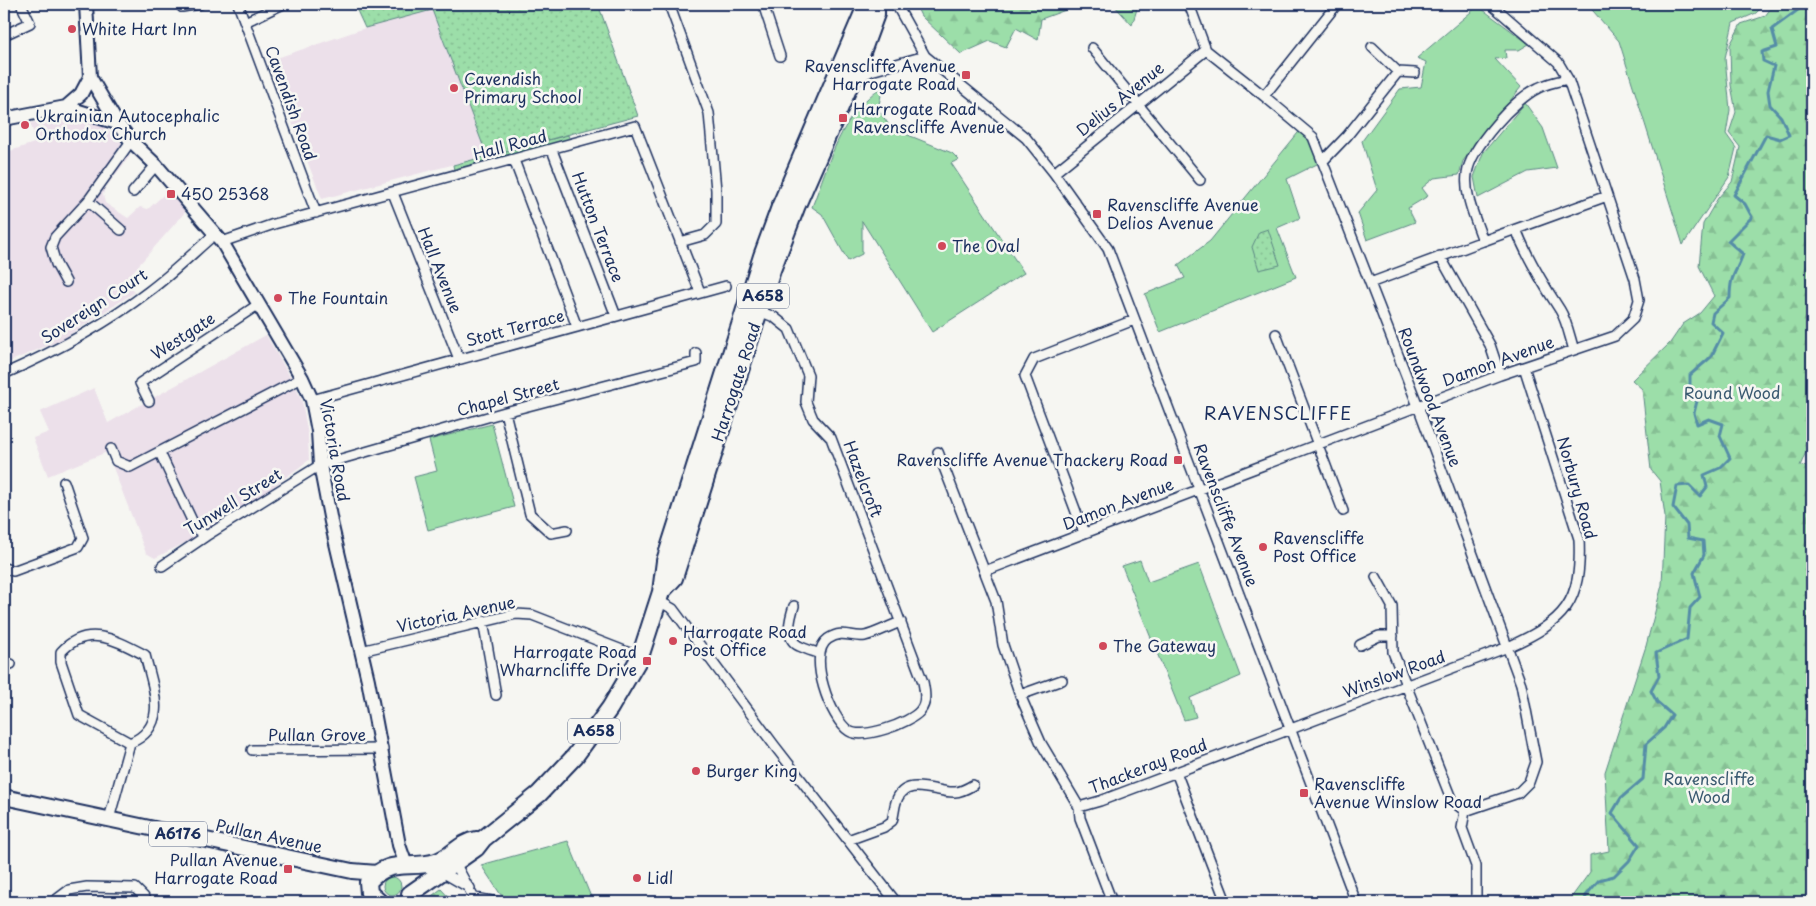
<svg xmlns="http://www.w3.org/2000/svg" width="1816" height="906" font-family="'Playpen Sans',sans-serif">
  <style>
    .built { fill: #ece0ea }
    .grass { fill: #9cdea9; stroke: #5c8684 }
    .forest { fill: url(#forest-firs); stroke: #5c8684 }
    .cemetery { fill: url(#cemetery-stones); stroke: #5c8684 }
    .park { fill: url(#park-dots); stroke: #5c8684 }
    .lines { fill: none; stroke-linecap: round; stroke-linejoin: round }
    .stream { stroke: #558da7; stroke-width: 3 }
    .street-casing { stroke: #1b2f5e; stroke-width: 12 }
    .secondary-casing { stroke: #1b2f5e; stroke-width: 16 }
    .primary-casing { stroke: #1b2f5e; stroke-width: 18 }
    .highway-casing { stroke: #1b2f5e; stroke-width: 20 }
    .street { stroke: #f6f6f2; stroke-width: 9 }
    .secondary { stroke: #f6f6f2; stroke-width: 12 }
    .primary { stroke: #f6f6f2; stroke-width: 14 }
    .highway { stroke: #f6f6f2; stroke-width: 16 }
    .poi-dot { fill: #d1495b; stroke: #f6f6f2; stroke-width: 2 }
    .labels { text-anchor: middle; stroke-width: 5; stroke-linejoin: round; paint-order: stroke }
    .shield { fill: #f6f6f2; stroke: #5d6b8a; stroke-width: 1 }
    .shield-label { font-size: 15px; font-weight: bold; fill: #1b2f5e }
    .poi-label { font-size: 16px; fill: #1b2f5e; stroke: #f6f6f2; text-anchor: start }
    .street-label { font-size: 16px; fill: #1b2f5e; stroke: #f6f6f2 }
    .park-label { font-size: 16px; fill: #3b5b71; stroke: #f6f6f2 }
    .neighbourhood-label { font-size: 18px; letter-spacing: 1px; fill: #1b2f5e; stroke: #f6f6f2 }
  </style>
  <defs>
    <pattern id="forest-firs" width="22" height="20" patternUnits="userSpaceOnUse" patternTransform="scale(1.25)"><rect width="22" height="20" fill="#9cdea9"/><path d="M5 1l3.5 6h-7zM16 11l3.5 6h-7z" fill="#86bf94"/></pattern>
    <pattern id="cemetery-stones" width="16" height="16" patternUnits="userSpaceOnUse" patternTransform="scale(1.25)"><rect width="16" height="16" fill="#9cdea9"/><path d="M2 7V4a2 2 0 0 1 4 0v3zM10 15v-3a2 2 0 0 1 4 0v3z" fill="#86bf94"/></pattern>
    <pattern id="park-dots" width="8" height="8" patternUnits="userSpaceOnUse" patternTransform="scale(1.25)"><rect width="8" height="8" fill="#9cdea9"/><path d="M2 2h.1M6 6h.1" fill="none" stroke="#86bf94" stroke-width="1.8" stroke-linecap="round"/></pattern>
  </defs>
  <rect width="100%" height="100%" fill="#f6f6f2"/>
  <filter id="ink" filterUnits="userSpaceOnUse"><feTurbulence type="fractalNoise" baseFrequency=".02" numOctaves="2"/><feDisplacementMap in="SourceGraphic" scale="10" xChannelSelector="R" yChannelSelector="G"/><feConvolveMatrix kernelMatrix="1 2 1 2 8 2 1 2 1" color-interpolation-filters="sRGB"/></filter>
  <g filter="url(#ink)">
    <path class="built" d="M354,4H598L638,116L322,199L268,61L365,28Z
      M67,116L84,118L96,122L117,136L130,156L105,188L103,195L105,203L128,218L140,207L148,209L169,190L186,211L124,282L135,292L63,339L4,364V153L37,142L30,123Z
      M266,335L295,385L302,401L308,435L309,460L246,507L208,531L155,558L146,553L107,452L48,476L33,438L49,432L40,412L94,388L108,423Z"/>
    <path class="grass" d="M1587,4H1765L1756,13L1733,23L1725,58L1730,110L1726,134L1736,148L1729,177L1683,245L1619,41Z
      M1478,6L1529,44L1519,50H1505L1506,58L1495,59L1521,87L1463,161L1459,175L1434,178L1422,188L1428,196L1408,208L1415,222L1367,240L1358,213L1377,190L1362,141L1400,89L1421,87L1426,62L1417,58Z
      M883,86L878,109L891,128L952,153L959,160L951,163L1024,273L932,332L862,221V254L848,261L822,214L812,207C830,161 840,115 883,86Z
      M1525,103L1543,128L1557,168L1528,172L1478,198L1474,177L1483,153Z
      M1302,128L1323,161L1287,179L1300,218L1277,228L1296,277L1160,332L1145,294L1185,278L1178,265L1210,241Z
      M568,135L570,140L454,170L453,165Z
      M492,424L514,507L428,530L414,477L437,471L429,440Z
      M1140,560L1148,582L1199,564L1241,676L1190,698L1196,717L1184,720L1122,566Z
      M568,841L593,902H526L501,895L481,865Z
      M383 886a9 9 0 1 1 18 0a9 9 0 1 1-18 0Z"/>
    <path class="forest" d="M915,4H1082L1041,19L1038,40L1016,28L1006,47L990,41L961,54L921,16Z
      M1113,4H1134L1137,9L1132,25Z
      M1774,4H1812V438L1800,466L1812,467V902H1568L1590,872V855L1609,851L1605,772L1646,646L1662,585L1665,516L1660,481L1651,470L1642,389L1632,380L1670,343L1683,324L1700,313L1714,296L1699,266L1703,224L1718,198L1732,182L1740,147L1729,133L1736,112L1731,85L1730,45L1741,24L1765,16Z"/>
    <path class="cemetery" d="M441,889L453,902H424Z"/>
    <path class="park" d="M354,4H598L638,116L487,156L432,10L365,28Z
      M1268,229L1280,265L1259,270L1252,247L1259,232Z"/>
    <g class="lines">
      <path class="stream" d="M1584,902L1587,894L1599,880L1614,876L1629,861L1639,845L1612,813L1621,798L1643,779L1646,744L1664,728L1672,715L1657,702L1651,691L1659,676L1656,653L1687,639L1690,608L1700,597L1694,573L1704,555L1703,541L1688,538L1687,525L1673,507L1677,486L1689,485L1700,496L1707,487L1704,475L1720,468L1730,458L1720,436L1723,424L1709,419L1697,424L1694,413L1697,401L1690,389V375L1711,357L1723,333L1711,322L1713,313L1730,298C1730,274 1736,274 1743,254L1728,241L1752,217L1745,204L1734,195L1766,135L1780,139L1789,135L1781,117L1770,105L1768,91L1774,66L1763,61L1762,52L1777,47L1772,29L1806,4"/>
      <defs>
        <path id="street" d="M181,4L182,7L200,4
          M238,4L316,213
          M669,4L709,113L716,190V224L705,235L680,242
          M763,4L780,56
          M896,4L925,56L1026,138L1054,173L1108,249L1356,902
          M1189,4L1206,50L1264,96L1313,137L1418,406L1521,684L1536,762L1529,782L1518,793L1465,811
          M245,22L283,4
          M4,35L30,23L21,4
          M1372,47L1398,72
          M1092,48L1200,180
          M852,81L871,71L925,56
          M1264,96L1337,4
          M552,150L616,316
          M514,160L577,327
          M1323,161L1347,136L1398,72L1415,73
          M1054,173L1206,50
          M133,192L156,165
          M393,193L459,359
          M88,201L121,230
          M1516,229C1527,258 1543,284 1560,310C1567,321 1570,338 1574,350
          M1483,241L1607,196
          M222,242L274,224L635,126L700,292
          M1440,256L1490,345L1500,375
          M66,282L56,264L51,247L55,237L88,201L131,141
          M1370,283L1483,241C1476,220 1464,196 1467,174C1470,148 1515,99 1538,88C1547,83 1558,81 1568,79
          M759,311L774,317L789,329L808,375L806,402L813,419L831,438L923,682C925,692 927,703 920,711C910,723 863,740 849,731C831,720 806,654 828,639C843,629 851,638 865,636C877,633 889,626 901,622
          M1276,334L1343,511
          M4,374C54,352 105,325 149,291C172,274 193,253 215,234
          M312,400L726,286
          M149,401L140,383L259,304
          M505,412L530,514L551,533L567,530
          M111,449L116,461L130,467L302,378
          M938,452L996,601L1003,645L1020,695L1041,743L1079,807L1100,801L1508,647C1565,621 1582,603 1579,539L1524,367
          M160,453L196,529L206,536
          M1084,533L1025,376L1034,359L1134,320
          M162,566L206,536L320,465L505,412L696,362V353
          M4,568L13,571L78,547L83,538L64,482
          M985,571L1500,375L1615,336L1633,319L1639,300L1635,279L1568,79L1558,62L1491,4
          M1376,577L1392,606L1393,652L1452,801L1465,811
          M659,601L673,609L774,745L896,902
          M794,606C790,618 784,639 799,646C805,649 812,651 818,653
          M483,621L496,695
          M1360,645L1379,636H1393
          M361,651L516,614L532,615L640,657
          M4,666L11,664
          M1020,695L1062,680
          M252,750L383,749
          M1176,772L1226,902
          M1079,807L1080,818L1112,902
          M1465,811L1462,828L1476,866V902
          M109,819L130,743C170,726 153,688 145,655C116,640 87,623 61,652V662L79,715L130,743
          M848,840L884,827L892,821C894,815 894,808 896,802C905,774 938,794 955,792C961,792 968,788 973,785
          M454,861L476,902
          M442,872L470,888
          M475,898L497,902
          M53,902L69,890L87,887L135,888L144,897L145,902"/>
        <path id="secondary" d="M86,4L90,77L117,123L131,141L156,165L222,242L302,378L312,400L318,431L320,465L331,522L368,680L399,845L406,865
          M66,107L117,123
          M4,119L66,107L81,94L90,77"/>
        <path id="primary" d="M4,797L352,871L377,873"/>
        <path id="highway" d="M661,592L674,578L772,270L797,205L851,82L876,14V4
          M410,894L476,848L483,839L539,794L575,756L610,708L640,657L661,592L665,561L762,256L780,207L863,13L870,4
          M379,902L369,893L368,882C390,857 409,870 436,862C452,857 460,842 477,840"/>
      </defs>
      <use href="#street" class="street-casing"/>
      <use href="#secondary" class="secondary-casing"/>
      <use href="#primary" class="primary-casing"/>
      <use href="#highway" class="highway-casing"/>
      <use href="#street" class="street"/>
      <use href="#secondary" class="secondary"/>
      <use href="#primary" class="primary"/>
      <use href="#highway" class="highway"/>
    </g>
  </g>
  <g class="poi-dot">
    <circle cx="72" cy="29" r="5"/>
    <rect x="961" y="70" width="10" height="10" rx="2.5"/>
    <circle cx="454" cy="88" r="5"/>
    <rect x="838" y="113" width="10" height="10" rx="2.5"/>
    <circle cx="25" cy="125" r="5"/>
    <rect x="166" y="189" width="10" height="10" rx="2.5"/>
    <rect x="1092" y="209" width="10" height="10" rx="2.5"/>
    <circle cx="942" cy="246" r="5"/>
    <circle cx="278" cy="298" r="5"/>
    <rect x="1173" y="455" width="10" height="10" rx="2.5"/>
    <circle cx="1263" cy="547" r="5"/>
    <circle cx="673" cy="641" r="5"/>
    <circle cx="1103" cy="646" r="5"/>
    <rect x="642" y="656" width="10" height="10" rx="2.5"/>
    <circle cx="696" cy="771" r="5"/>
    <rect x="1299" y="788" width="10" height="10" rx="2.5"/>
    <rect x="283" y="864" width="10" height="10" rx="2.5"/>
    <circle cx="637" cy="878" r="5"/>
  </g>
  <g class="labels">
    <g class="shield">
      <rect x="737" y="283.5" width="52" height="25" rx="4"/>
      <rect x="568" y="718.5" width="52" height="25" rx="4"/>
      <rect x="149" y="821.5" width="58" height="25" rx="4"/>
    </g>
    <g class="shield-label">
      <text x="763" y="301">A658</text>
      <text x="594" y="736">A658</text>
      <text x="178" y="839">A6176</text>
    </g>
    <g class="poi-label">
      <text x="82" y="35">White Hart Inn</text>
      <text x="956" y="72" text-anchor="end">Ravenscliffe Avenue<tspan x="956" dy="18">Harrogate Road</tspan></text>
      <text x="464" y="85">Cavendish<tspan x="464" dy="18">Primary School</tspan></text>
      <text x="853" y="115">Harrogate Road<tspan x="853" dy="18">Ravenscliffe Avenue</tspan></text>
      <text x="35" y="122">Ukrainian Autocephalic<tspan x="35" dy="18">Orthodox Church</tspan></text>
      <text x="181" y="200">450 25368</text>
      <text x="1107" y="211">Ravenscliffe Avenue<tspan x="1107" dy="18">Delios Avenue</tspan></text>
      <text x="952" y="252">The Oval</text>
      <text x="288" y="304">The Fountain</text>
      <text x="1168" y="466" text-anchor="end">Ravenscliffe Avenue Thackery Road</text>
      <text x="1273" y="544">Ravenscliffe<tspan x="1273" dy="18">Post Office</tspan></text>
      <text x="683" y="638">Harrogate Road<tspan x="683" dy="18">Post Office</tspan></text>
      <text x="1113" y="652">The Gateway</text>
      <text x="637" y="658" text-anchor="end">Harrogate Road<tspan x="637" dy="18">Wharncliffe Drive</tspan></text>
      <text x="706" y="777">Burger King</text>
      <text x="1314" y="790">Ravenscliffe<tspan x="1314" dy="18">Avenue Winslow Road</tspan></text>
      <text x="278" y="866" text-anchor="end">Pullan Avenue<tspan x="278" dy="18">Harrogate Road</tspan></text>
      <text x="647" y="884">Lidl</text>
    </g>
    <g class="street-label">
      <text transform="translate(1120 99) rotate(-39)" y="6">Delius Avenue</text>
      <text transform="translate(291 103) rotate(70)" y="6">Cavendish Road</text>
      <text transform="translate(510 145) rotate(-15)" y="6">Hall Road</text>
      <text transform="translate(598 227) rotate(69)" y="6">Hutton Terrace</text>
      <text transform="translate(440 270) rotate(68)" y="6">Hall Avenue</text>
      <text transform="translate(94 306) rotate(-33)" y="6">Sovereign Court</text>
      <text transform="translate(515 328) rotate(-15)" y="6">Stott Terrace</text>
      <text transform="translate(183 336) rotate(-33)" y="6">Westgate</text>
      <text transform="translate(1498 361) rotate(-20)" y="6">Damon Avenue</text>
      <text transform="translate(736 382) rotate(-72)" y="6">Harrogate Road</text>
      <text transform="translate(508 397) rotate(-15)" y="6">Chapel Street</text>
      <text transform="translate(1430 397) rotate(69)" y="6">Roundwood Avenue</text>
      <text transform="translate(335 450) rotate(80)" y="6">Victoria Road</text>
      <text transform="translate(863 479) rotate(69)" y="6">Hazelcroft</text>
      <text transform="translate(1577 488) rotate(74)" y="6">Norbury Road</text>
      <text transform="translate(233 502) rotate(-32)" y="6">Tunwell Street</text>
      <text transform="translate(1118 504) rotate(-21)" y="6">Damon Avenue</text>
      <text transform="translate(1226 515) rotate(69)" y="6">Ravenscliffe Avenue</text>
      <text transform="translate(456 614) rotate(-12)" y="6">Victoria Avenue</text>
      <text transform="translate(1394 674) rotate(-20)" y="6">Winslow Road</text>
      <text x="317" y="741">Pullan Grove</text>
      <text transform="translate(1148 766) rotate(-21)" y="6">Thackeray Road</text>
      <text transform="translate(269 836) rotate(12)" y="6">Pullan Avenue</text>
    </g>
    <g class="park-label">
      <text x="1732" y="399">Round Wood</text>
      <text x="1709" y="785">Ravenscliffe<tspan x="1709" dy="18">Wood</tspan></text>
    </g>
    <g class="neighbourhood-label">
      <text x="1278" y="420">RAVENSCLIFFE</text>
    </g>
  </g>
  <rect width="1816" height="906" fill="none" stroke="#f6f6f2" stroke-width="20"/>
  <rect x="10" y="10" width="1796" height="886" fill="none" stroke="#1b2f5e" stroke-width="2" filter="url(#ink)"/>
</svg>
